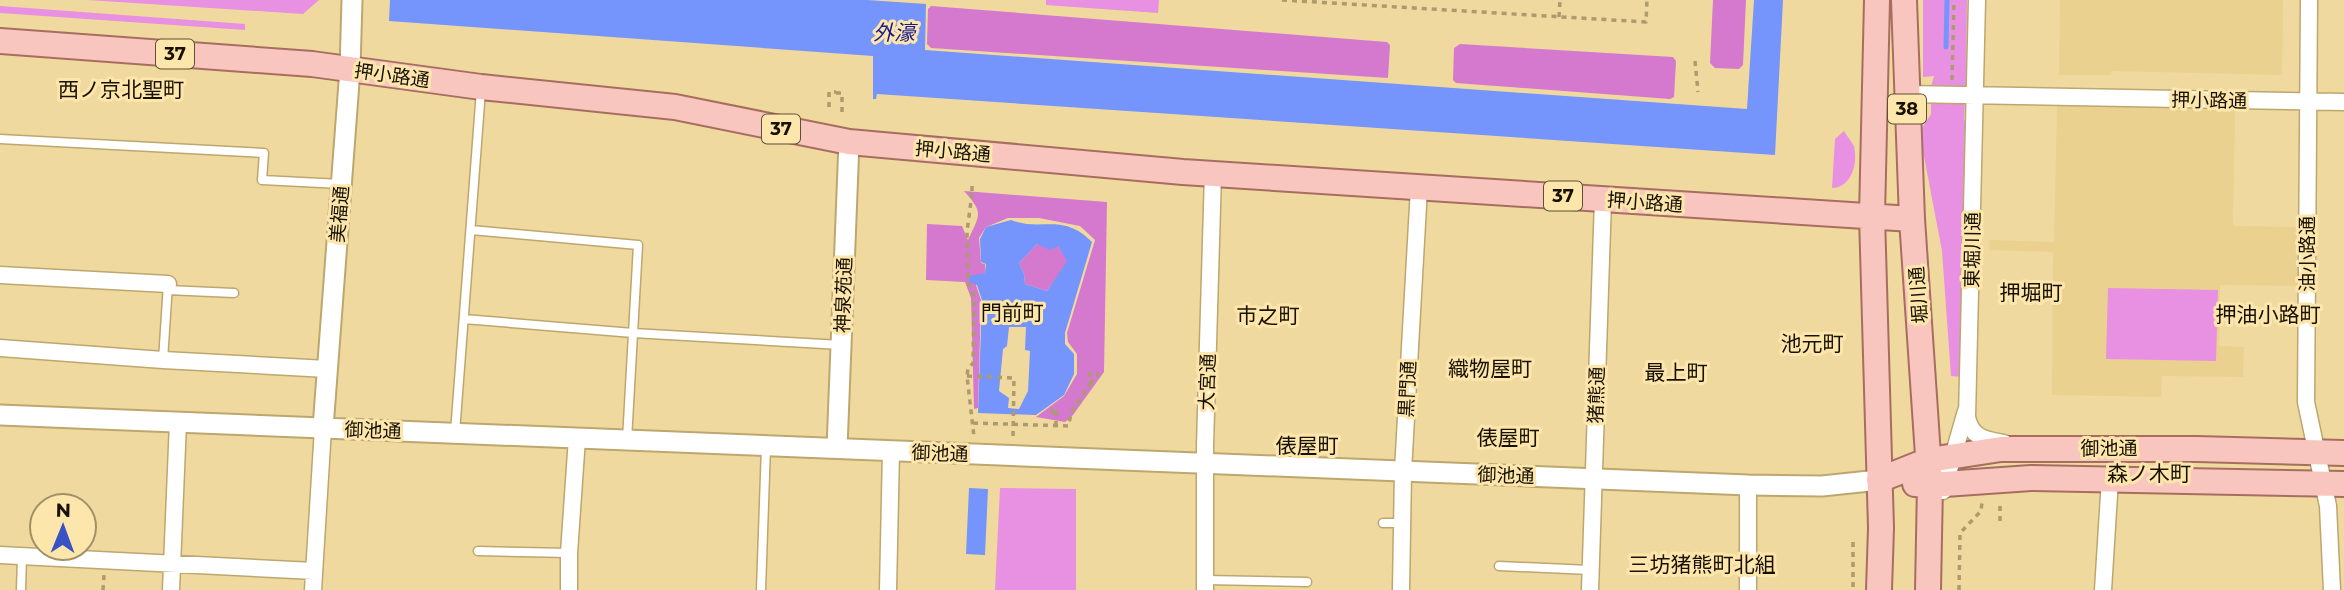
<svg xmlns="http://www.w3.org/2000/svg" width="2344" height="590" font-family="Montserrat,'Noto Sans JP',sans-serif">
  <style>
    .built { fill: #ead18f }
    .green { fill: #e890e2 }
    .forest { fill: #d479ce }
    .water { fill: #7594fc; fill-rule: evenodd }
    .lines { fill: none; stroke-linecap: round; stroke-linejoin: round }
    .stream { stroke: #7594fc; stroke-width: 5 }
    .service-casing { stroke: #bda76e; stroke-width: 11 }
    .minor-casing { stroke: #bda76e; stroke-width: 19 }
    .tertiary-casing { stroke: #bda76e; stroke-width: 23 }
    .primary-casing { stroke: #a76e60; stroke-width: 28 }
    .path { stroke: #ad9b6e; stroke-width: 3.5; stroke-dasharray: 5 5; stroke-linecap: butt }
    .service { stroke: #fff; stroke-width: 8 }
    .minor { stroke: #fff; stroke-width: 16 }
    .tertiary { stroke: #fff; stroke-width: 19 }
    .primary { stroke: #f8c6be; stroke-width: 24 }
    .labels { text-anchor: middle; stroke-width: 6; stroke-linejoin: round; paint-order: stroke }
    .shield { fill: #fde6ac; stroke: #5d5134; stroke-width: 2 }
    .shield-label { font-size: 18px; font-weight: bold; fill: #191100 }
    .street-label { font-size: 19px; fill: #191100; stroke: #fde6ac }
    .water-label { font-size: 21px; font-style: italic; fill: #171991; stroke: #fde6ac }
    .neighbourhood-label { font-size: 21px; fill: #191100; stroke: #fde6ac }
  </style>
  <rect width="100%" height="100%" fill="#f0d99f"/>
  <path class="built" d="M2060,0H2283L2282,75L2112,71L2111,75H2059Z
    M2057,105L2235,108L2233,226L2299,227L2298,286L2220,285L2219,346L2244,347L2243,377L2162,376L2161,397L2052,395L2053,252L1989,250L1990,240L2054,242Z"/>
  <path class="green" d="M88,0H319L303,14Z
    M1046,0H1159L1158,13L1046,5Z
    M1923,0H1967L1966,79L1964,120L1968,121L1961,377L1951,376L1942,251L1923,151L1922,128L1931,114V87L1934,76L1923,77Z
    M0,6L245,24V30L0,13Z
    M1844,131C1847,136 1852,142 1854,146C1858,163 1852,187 1832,188L1835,139Z
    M2108,288L2218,290L2216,361L2106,359Z
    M1000,488L1076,489V590H995Z"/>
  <path class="forest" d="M1713,0H1746L1743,65L1739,69L1715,68L1710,63Z
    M931,6L1387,42L1390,45L1388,78L931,48L927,44L928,9Z
    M1460,44L1673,57L1676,61L1674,97L1670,99L1456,83L1453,80L1454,48Z
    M964,191L1107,202L1104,372L1073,415L1065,422L1036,417L1064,396L1077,374V354L1068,342L1067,333L1095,240L1080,226L1039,218H1008L986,227L979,238L981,263L985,264V273L980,275L976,285L981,300L978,408L974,409L971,298L965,282L926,280L927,224L962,226L968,240C980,214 984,213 964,191Z
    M1037,244L1058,246L1068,261L1047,291L1025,284L1024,274L1019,263Z"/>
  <path class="water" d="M390,0H867L926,4L925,50L1747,109L1754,0H1783L1775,155L877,94L876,99H873V56L389,21Z
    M1011,220C1041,232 1063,212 1092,242L1065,333V344L1074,354V374L1064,395L1036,415L978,413L982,300L977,285L969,282V276L985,273L986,264L981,262L980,239L986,227ZM1037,244L1050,250L1058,246L1067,261L1047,291L1025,284L1024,274L1019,263ZM1009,327H1026L1025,350L1030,351L1028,391L1019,409L1008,408L1009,398L999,391L1003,349L1007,346Z
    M969,488L988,489L985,555L966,554Z"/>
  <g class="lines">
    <path class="stream" d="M1946,47L1947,0"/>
    <defs>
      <path id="service" d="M0,139L264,153L262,180L341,184
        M471,230L638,245L627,440
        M167,290L234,293
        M464,319L633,333L841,345
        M163,360L168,284
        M455,433L481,90
        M1383,523H1402
        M478,551L569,553
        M1499,566L1590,570
        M1205,580L1307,582
        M21,590L22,556
        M761,590L766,446"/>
      <path id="minor" d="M1977,0L1967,417C1971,438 1986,440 2004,443
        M2309,0L2306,402L2328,506L2332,590
        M1906,94L2344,102
        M0,275L168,284
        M0,348L163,360L327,369
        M1748,485V590
        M1943,491L1966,411
        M0,555L314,571
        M171,590L178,422
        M313,590L323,428
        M569,590V553L577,438
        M888,590L891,451
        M1205,590V446L1213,173
        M1401,590L1403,471L1419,188
        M1590,590L1603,199
        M2103,590L2110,479"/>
      <path id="tertiary" d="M0,415L1748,485L1822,486L1879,480
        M323,428L350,69L352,0
        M837,448L849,142"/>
      <path id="primary" d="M1877,0L1872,216L1881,528L1879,590
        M1904,0L1912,219L1930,485L1928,590
        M0,41L312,64L481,87L675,107L849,142L1183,172L1912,219
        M1879,480L1929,460L2001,449H2197L2344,453
        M1915,484L1930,485L2031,478L2344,484"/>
    </defs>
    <use href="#service" class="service-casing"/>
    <use href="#minor" class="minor-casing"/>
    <use href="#tertiary" class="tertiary-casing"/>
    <use href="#primary" class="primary-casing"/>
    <path class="path" d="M1282,0L1646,22L1647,0
      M1559,17L1560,0
      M1695,61L1698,92
      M1952,80L1954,0
      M836,93H842V112
      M829,107V92H836
      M972,191V183
      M972,193L967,232L968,282L974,296L973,363L968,369L967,376L974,437
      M967,376L1014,378L1013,437
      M1090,384L1099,373
      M1051,409L1056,414
      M973,423L1068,426L1072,411L1089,386L1090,368
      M1056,426V411
      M2000,521V504
      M1853,542V590
      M103,590L104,575
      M1959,590L1960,533L1981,511L1982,502"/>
    <use href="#service" class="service"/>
    <use href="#minor" class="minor"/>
    <use href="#tertiary" class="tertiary"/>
    <use href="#primary" class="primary"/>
  </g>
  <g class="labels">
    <g class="shield">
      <rect x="156" y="39.5" width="38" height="29" rx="5"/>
      <rect x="1888" y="94.5" width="38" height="29" rx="5"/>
      <rect x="762" y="114.5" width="38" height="29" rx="5"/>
      <rect x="1544" y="181.5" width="38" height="29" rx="5"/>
    </g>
    <g class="shield-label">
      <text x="175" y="60">37</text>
      <text x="1907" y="115">38</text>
      <text x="781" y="135">37</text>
      <text x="1563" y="202">37</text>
    </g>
    <g class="street-label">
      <text transform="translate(392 75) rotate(8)" y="7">押小路通</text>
      <text transform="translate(2209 100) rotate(1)" y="7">押小路通</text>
      <text transform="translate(953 151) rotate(5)" y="7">押小路通</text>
      <text transform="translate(1645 202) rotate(4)" y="7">押小路通</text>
      <text transform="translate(339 214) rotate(-85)" y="7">美福通</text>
      <text transform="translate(1972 250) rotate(-89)" y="7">東堀川通</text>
      <text transform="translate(2307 254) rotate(-90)" y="7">油小路通</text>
      <text transform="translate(843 295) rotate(-88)" y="7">神泉苑通</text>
      <text transform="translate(1918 295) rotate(-94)" y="7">堀川通</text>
      <text transform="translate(1207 382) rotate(-88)" y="7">大宮通</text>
      <text transform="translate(1407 389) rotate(-87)" y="7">黒門通</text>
      <text transform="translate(1596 395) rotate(-88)" y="7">猪熊通</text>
      <text transform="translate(373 430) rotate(2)" y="7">御池通</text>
      <text x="2109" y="455">御池通</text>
      <text transform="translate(940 453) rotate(2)" y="7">御池通</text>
      <text transform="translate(1506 475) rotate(2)" y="7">御池通</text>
    </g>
    <g class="water-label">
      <text x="894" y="40">外濠</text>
    </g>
    <g class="neighbourhood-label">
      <text x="121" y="97">西ノ京北聖町</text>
      <text x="2031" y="300">押堀町</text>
      <text x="1012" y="320">門前町</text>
      <text x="2268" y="322">押油小路町</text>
      <text x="1268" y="323">市之町</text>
      <text x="1812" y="351">池元町</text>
      <text x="1490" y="376">織物屋町</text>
      <text x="1676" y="380">最上町</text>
      <text x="1508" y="445">俵屋町</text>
      <text x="1307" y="453">俵屋町</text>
      <text x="2149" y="481">森ノ木町</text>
      <text x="1702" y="572">三坊猪熊町北組</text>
    </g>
  </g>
  <g transform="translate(63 527) rotate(1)"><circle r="33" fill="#fde6ac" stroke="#a29167" stroke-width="2"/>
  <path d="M0-5L12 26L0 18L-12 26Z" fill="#3952c4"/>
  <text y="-10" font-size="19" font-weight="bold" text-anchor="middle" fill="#191100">N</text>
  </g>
</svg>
